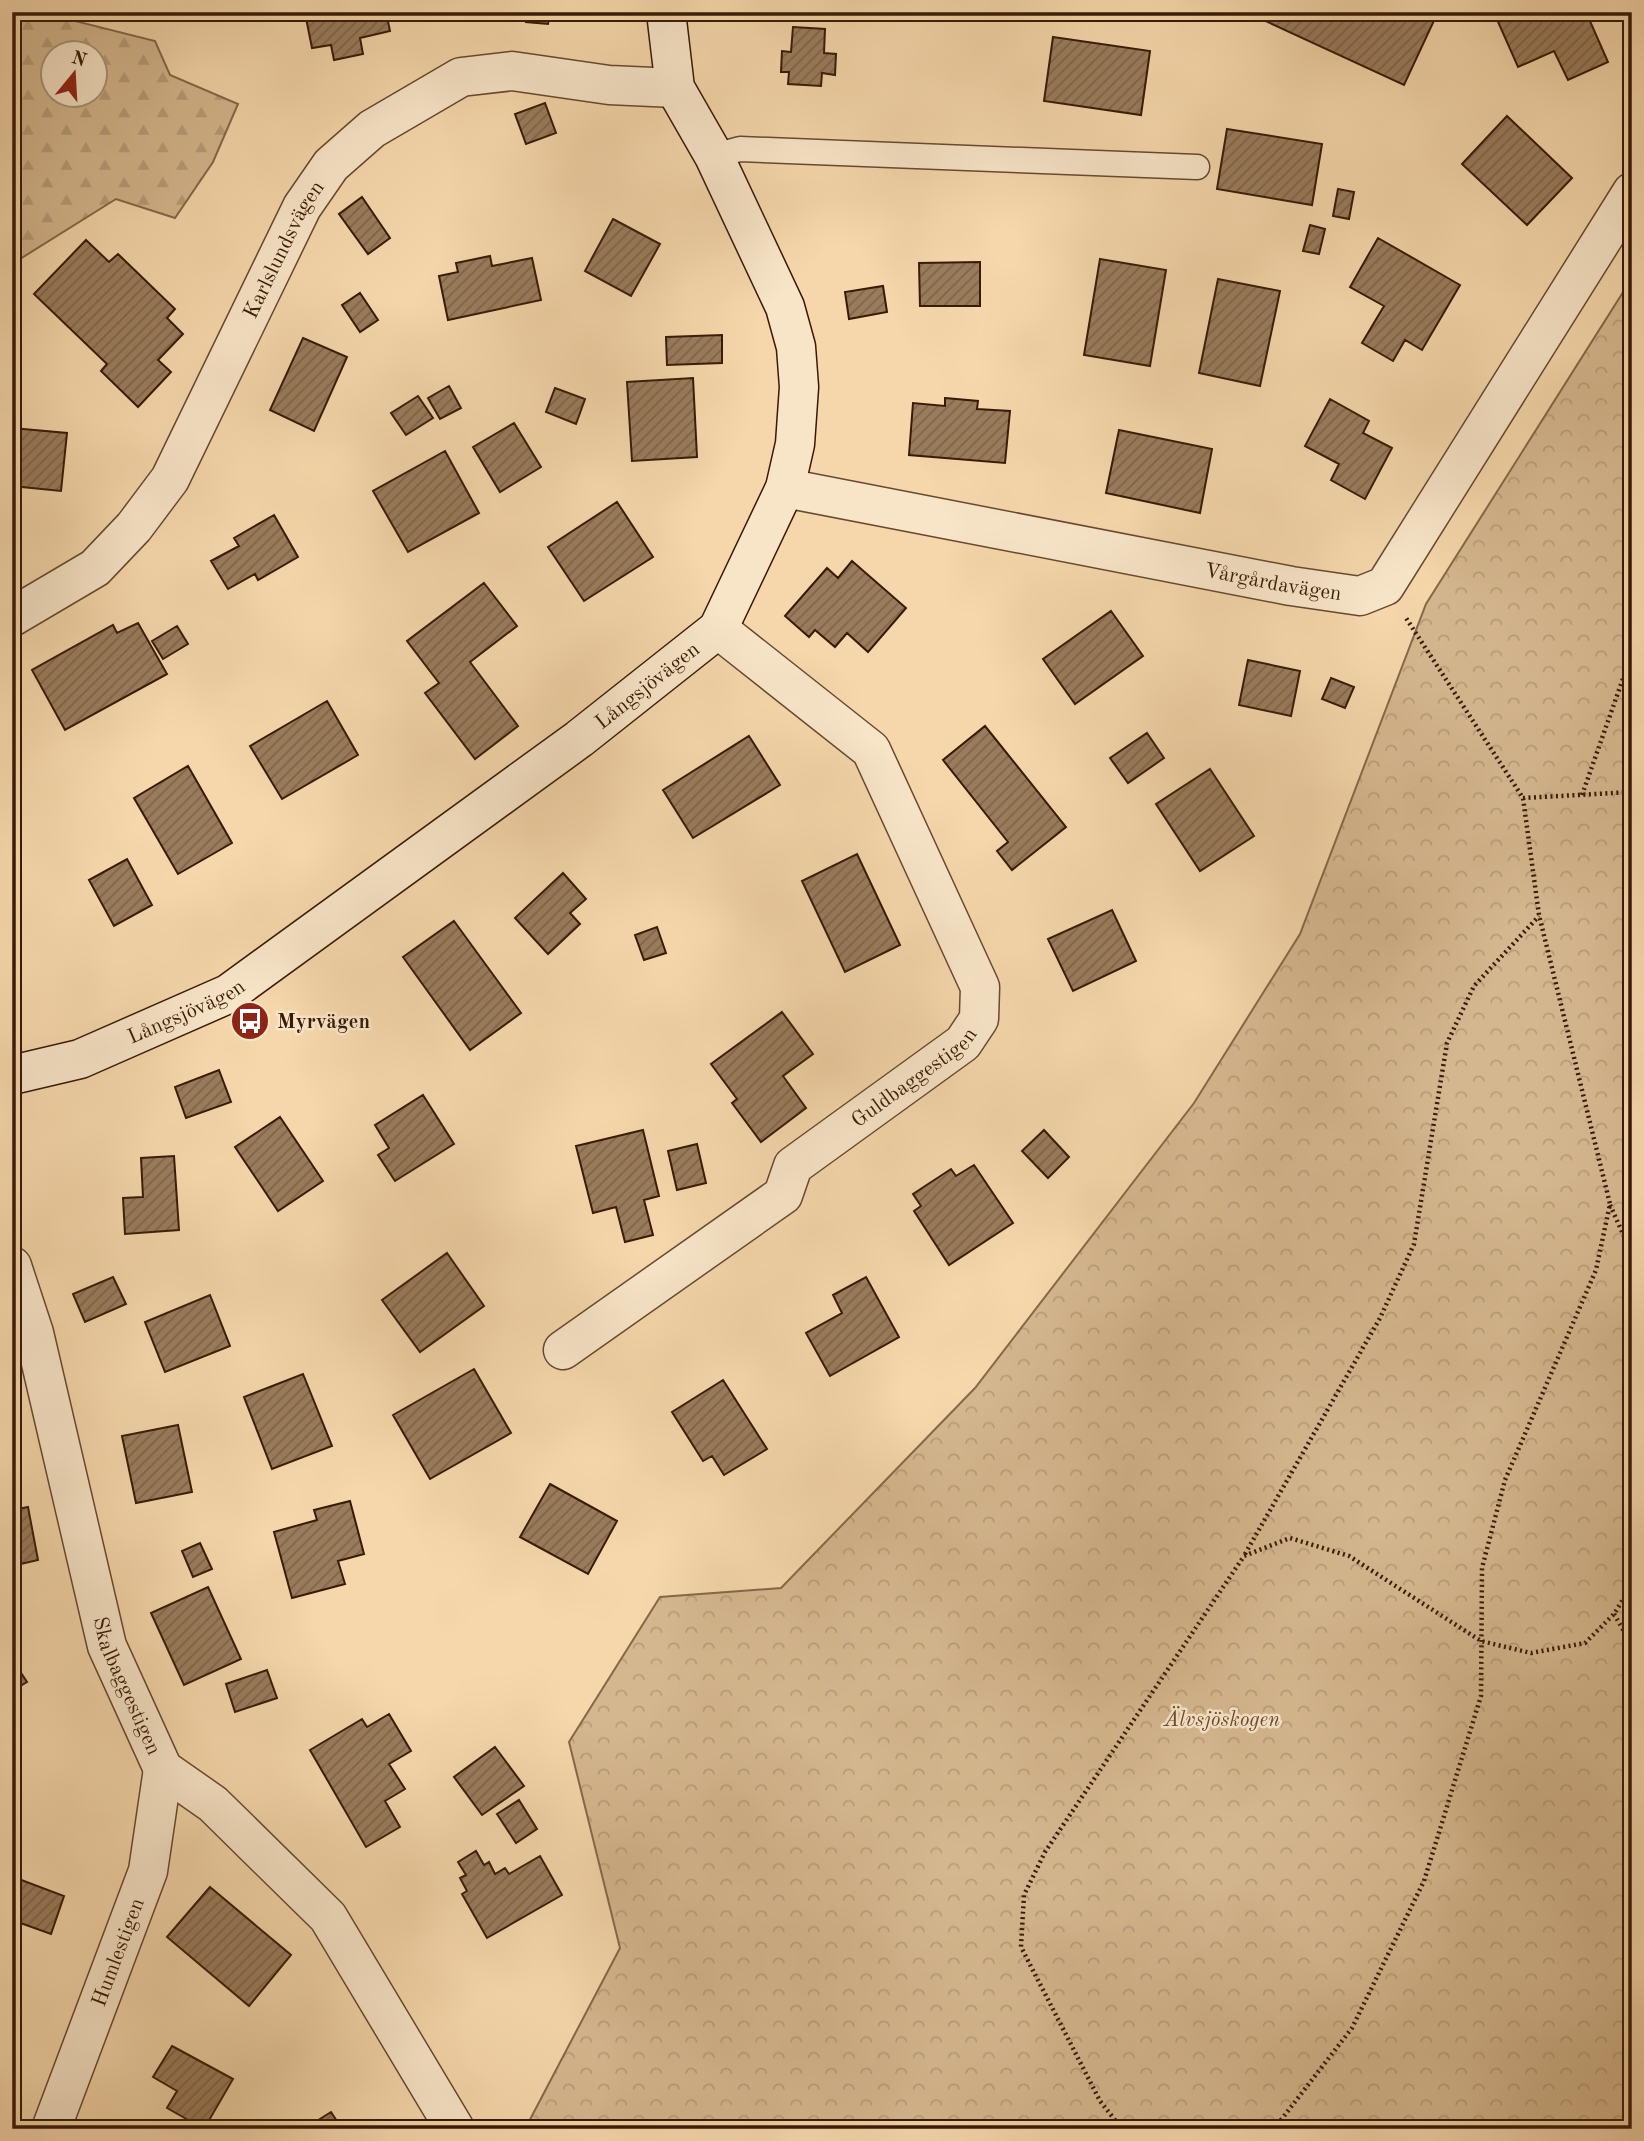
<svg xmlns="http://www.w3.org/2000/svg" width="1644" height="2141" font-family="'Old Standard TT',serif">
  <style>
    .forest { fill: url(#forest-firs); stroke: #86684a; stroke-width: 2; fill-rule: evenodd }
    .park { fill: url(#park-crowns); stroke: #86684a; stroke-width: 2 }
    .building { fill: url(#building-hatch); stroke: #381a06; stroke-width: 2 }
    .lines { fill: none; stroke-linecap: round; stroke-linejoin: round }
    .lane-casing { stroke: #67492f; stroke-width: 27 }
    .street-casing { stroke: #67492f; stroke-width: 41 }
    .secondary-casing { stroke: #381a06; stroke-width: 41 }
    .path { stroke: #381a06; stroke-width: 4.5; stroke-dasharray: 2 3.5; stroke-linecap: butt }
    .lane { stroke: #f8e5c8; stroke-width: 24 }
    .street { stroke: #f8e5c8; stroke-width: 38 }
    .secondary { stroke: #f8e5c8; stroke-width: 38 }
    .labels { text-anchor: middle; stroke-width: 5; stroke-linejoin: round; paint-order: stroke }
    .street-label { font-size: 21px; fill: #381a06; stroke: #f8e5c8 }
    .poi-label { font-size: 21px; font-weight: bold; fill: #381a06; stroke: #f8e5c8; text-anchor: start }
    .park-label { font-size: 21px; font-style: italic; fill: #67492f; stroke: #f8e5c8 }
  </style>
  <defs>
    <pattern id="forest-firs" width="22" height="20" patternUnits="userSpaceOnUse" patternTransform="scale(1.75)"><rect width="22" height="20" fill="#d5b78f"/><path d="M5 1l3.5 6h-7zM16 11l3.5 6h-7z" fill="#b89d7a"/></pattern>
    <pattern id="park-crowns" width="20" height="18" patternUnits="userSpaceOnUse" patternTransform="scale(1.75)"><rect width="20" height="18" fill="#d5b78f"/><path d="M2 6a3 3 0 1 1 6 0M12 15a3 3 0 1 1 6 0" fill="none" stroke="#b89d7a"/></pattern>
    <pattern id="building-hatch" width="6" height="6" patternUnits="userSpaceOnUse" patternTransform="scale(1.75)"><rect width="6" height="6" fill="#9a7c5c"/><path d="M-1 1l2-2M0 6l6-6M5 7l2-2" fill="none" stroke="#7f654a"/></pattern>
  </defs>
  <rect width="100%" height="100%" fill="#f5d7ab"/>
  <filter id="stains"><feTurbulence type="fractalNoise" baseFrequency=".00286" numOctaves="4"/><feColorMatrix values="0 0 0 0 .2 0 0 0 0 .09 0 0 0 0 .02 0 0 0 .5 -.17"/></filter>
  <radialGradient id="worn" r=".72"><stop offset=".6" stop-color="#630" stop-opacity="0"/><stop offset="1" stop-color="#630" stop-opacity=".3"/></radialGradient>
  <path class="forest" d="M12,12H70L71,20L155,41L170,75L238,104L213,162L175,218L116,199L12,264ZM52,52H94V94H52Z"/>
  <path class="park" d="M1632,278V2129H525L620,1948L569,1742L660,1597L781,1588L975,1388L1194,1103L1300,934L1426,604Z"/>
  <path class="building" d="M109,12H142L143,14L111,21Z
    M316,12H386L390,31L360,38L363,54L334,60L331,45L312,48L306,18L317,16Z
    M527,12H550L548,24L526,22Z
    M1262,12H1438L1404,85L1259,18Z
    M1502,12H1586L1608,62L1568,80L1554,51L1518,67L1495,15Z
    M793,27L825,29L824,53L836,54L835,75L822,73L821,86L788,84L789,72H781L782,51L791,52Z
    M1053,37L1150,51L1141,115L1044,101Z
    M545,103L556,133L526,144L515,114Z
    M1507,116L1572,178L1527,225L1462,164Z
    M1227,129L1322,144L1312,205L1217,189Z
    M1338,189L1354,192L1349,219L1333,216Z
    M362,197L390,238L368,254L339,214Z
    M613,219L660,244L631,296L585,271Z
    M1310,225L1325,229L1319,254L1303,251Z
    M1378,238L1460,285L1422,350L1405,340L1393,361L1362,343L1384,306L1350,287Z
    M86,240L109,262L118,254L175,309L167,318L183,334L158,360L171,372L138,407L101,371L107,364L34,294Z
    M490,256L492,266L532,258L541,300L448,320L439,276L458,272L456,263Z
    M1100,259L1166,270L1150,366L1084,355Z
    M980,262V306H920L919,263Z
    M1218,279L1280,291L1260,386L1199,373Z
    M883,286L887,312L849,319L845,292Z
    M360,293L378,320L360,332L342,305Z
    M722,335V363L667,365L666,337Z
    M303,338L347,357L314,431L270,410Z
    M693,378L697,457L632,461L627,382Z
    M449,386L461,408L440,419L428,398Z
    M555,388L585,399L576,424L546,412Z
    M418,396L433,418L406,435L391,413Z
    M945,398L978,401L977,409L1010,411L1005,463L909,455L913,403L945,406Z
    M1330,399L1369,421L1363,433L1392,448L1365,499L1331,480L1339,464L1305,446Z
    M514,423L541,467L500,492L473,447Z
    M12,428L67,433L61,491L12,486Z
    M1119,430L1212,449L1200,513L1106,493Z
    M445,451L479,513L408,552L373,491Z
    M617,502L653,557L584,601L548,547Z
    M274,515L298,557L258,580L255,574L228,589L211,561L239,546L234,538Z
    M852,561L906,608L868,652L847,633L835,647L815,630L809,637L785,616L827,568L838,578Z
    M484,583L517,626L470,662L518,726L475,759L425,693L439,683L407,641Z
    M1111,611L1143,656L1075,704L1043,659Z
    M138,623L167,674L65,730L32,670L113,625L117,633Z
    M177,626L188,644L163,659L152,641Z
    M1248,660L1300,671L1291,716L1239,705Z
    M1331,678L1354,687L1345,708L1322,699Z
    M327,701L358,755L282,799L250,746Z
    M985,726L1066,827L1012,870L997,851L1008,842L943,760Z
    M1147,733L1164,758L1128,783L1110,758Z
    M749,736L780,785L693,838L663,790Z
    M188,766L232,843L178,874L134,798Z
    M1210,769L1254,836L1200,871L1156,804Z
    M857,854L900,945L845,972L802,881Z
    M127,859L152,905L114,926L89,880Z
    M563,873L586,899L570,913L580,924L548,954L515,918Z
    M1112,910L1136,961L1073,991L1048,939Z
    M454,921L521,1013L470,1050L403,957Z
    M657,927L666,953L644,960L635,935Z
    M782,1012L813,1054L783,1076L806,1108L761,1142L732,1103L737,1099L711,1064Z
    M219,1070L231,1102L186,1118L175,1087Z
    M423,1095L454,1144L395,1181L378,1155L389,1148L375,1125Z
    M280,1117L323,1181L278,1211L235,1147Z
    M643,1130L659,1196L644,1200L653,1235L625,1242L616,1207L593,1213L576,1146Z
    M1044,1130L1069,1157L1048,1178L1022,1151Z
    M697,1144L706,1183L677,1190L668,1151Z
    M174,1156L179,1230L125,1234L123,1198L143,1197L141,1158Z
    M974,1165L1013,1223L949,1265L914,1211L921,1206L913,1194L951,1169L956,1176Z
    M447,1253L484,1306L420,1352L382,1300Z
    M113,1277L126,1304L85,1322L73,1294Z
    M866,1277L899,1337L830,1376L806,1333L842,1313L833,1295Z
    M210,1295L230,1346L165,1372L145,1322Z
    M474,1369L511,1433L430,1479L393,1415Z
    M303,1374L332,1446L272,1469L244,1397Z
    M723,1380L767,1449L724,1475L712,1456L703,1461L672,1412Z
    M178,1425L192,1492L136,1503L122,1436Z
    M550,1484L617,1521L588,1574L520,1537Z
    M350,1501L364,1554L338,1561L345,1584L292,1598L274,1532L317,1520L314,1510Z
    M28,1507L38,1560L12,1566V1510Z
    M200,1543L212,1569L193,1577L182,1551Z
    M208,1587L241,1659L184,1685L151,1613Z
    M12,1606L20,1617L12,1622Z
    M12,1659L27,1682L12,1691Z
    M267,1670L277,1698L235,1712L226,1684Z
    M389,1714L411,1751L389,1764L405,1789L385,1801L400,1827L366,1847L310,1750L362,1719L367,1727Z
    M495,1747L524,1786L482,1815L454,1777Z
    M519,1800L537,1829L516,1843L497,1814Z
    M476,1851L484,1865L489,1862L495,1874L505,1868L509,1874L540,1856L562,1895L487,1938L462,1894L467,1891L460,1878L466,1875L458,1862Z
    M16,1878L64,1896L51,1934L12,1920V1889Z
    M210,1887L291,1955L249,2006L167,1937Z
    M172,2046L233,2079L204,2129L167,2108L177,2091L153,2077Z
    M331,2112L342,2129H304Z"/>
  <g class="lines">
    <defs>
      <path id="lane" d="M714,156L740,149L1197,167"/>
      <g id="street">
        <path id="s1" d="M785,488L1291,586L1360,596L1385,586L1632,192"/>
        <path id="s2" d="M12,617L95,568L134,527L170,479L302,207L331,165L372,129L461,77L512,71L609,85L675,88"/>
        <path id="s3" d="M12,1266L34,1333L107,1646L163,1769L213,1804L328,1917L455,2129"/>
        <path id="s4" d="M563,1350L783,1195L793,1166L963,1043L979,1019L980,987L871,750L718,629"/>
        <path id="s5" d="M51,2129L148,1871L163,1769"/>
      </g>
      <g id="secondary">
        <path id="s6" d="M12,1075L80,1059L228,994L579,739L718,629L785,488L795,444L799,387L796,347L785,307L714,156L675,88L666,12"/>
      </g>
    </defs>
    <use href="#lane" class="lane-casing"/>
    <use href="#street" class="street-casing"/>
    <use href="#secondary" class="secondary-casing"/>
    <path class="path" d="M1582,795L1632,653
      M1523,798L1632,792
      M1610,1205L1632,1254
      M1245,1554L1380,1318L1414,1244L1447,1043L1474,986L1539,916
      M1614,1614L1632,1645
      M1122,2129L1100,2101L1021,1947L1024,1895L1045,1852L1244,1556L1290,1538L1349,1556L1481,1641L1531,1653L1585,1643L1614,1614L1632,1585
      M1274,2129L1352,2028L1424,1881L1481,1696L1482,1568L1505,1480L1596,1270L1610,1204L1539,915L1523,798L1406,618"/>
    <use href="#lane" class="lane"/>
    <use href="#street" class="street"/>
    <use href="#secondary" class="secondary"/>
  </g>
  <defs>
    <symbol id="bus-disc" viewBox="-11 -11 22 22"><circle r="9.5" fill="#8f2418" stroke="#f8e5c8"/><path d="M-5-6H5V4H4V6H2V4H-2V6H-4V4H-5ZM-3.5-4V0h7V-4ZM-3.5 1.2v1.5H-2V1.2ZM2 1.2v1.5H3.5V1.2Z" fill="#fff"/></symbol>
  </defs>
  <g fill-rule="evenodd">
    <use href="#bus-disc" x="228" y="999" width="44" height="44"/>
  </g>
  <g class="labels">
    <g class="street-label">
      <text dy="7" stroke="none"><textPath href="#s2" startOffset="469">Karlslundsvägen</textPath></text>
      <text dy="7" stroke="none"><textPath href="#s1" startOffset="497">Vårgårdavägen</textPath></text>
      <text dy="7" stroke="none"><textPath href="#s6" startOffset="752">Långsjövägen</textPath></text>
      <text dy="7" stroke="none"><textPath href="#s6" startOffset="186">Långsjövägen</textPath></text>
      <text dy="7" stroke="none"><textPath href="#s4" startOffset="450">Guldbaggestigen</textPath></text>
      <text dy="7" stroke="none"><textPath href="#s3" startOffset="436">Skalbaggestigen</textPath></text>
      <text dy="7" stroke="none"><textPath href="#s5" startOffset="189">Humlestigen</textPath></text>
    </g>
    <g class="poi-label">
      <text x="277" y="1028">Myrvägen</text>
    </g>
    <g class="park-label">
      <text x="1222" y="1726">Älvsjöskogen</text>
    </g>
  </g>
  <rect width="1644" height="2141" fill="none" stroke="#f5d7ab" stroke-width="42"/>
  <rect x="14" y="14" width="1616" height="2113" fill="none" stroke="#381a06" stroke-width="3.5"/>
  <rect x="21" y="21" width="1602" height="2099" fill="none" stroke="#381a06" stroke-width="2"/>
  <g transform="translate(74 74) rotate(18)"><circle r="33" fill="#f8e5c8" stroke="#ab947a" stroke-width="2"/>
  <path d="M0-5L12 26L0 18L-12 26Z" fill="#8f2418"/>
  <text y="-10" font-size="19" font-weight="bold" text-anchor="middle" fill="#381a06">N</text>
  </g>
  <rect width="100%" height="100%" filter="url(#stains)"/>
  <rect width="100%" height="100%" fill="url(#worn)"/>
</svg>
